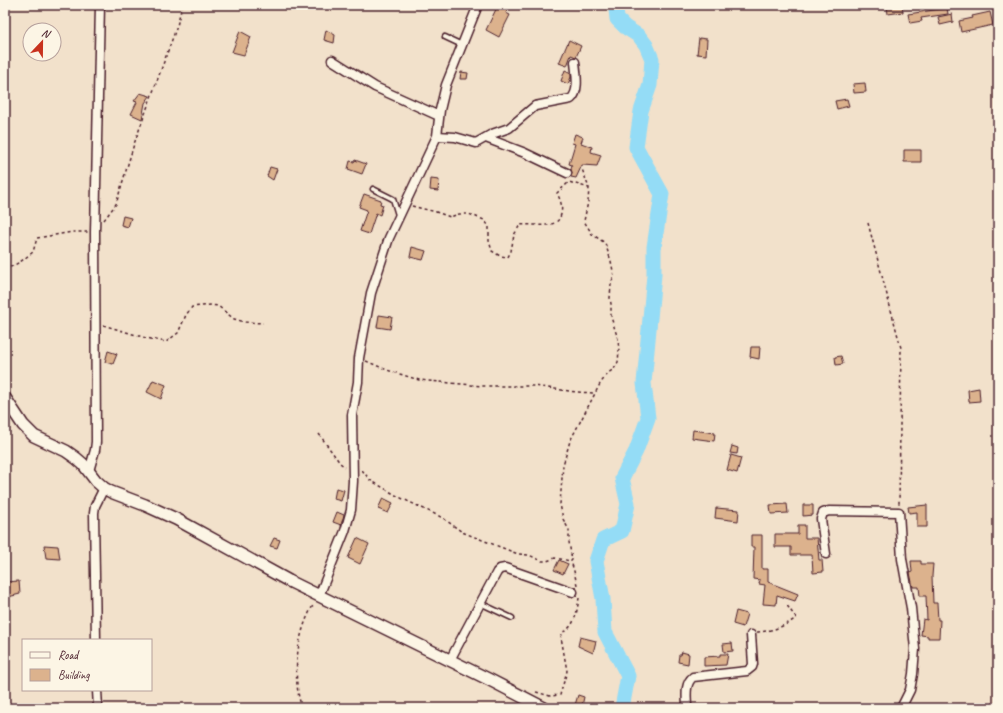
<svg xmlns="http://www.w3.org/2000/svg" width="1003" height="713" font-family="Caveat,sans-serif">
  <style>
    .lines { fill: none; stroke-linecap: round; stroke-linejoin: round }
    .river { stroke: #94dcf6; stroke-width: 15 }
    .building { fill: #dcb28d; stroke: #4a1f2b }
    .lane-casing { stroke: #4a1f2b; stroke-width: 7 }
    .street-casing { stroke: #4a1f2b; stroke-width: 11 }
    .secondary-casing { stroke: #4a1f2b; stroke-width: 14 }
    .path { stroke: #4a1f2b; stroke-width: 1.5; stroke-dasharray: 3 3; stroke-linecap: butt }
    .lane { stroke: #fcf5e5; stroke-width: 4 }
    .street { stroke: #fcf5e5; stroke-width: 8 }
    .secondary { stroke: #fcf5e5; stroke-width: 11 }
  </style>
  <rect width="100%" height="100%" fill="#f2e1cb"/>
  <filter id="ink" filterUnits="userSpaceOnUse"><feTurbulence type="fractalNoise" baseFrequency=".025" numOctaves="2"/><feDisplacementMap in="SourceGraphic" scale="8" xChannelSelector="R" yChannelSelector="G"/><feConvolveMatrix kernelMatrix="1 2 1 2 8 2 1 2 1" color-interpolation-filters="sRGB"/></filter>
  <g filter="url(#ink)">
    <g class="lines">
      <path class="river" d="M617,5L616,9L617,19L625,27L639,36L646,45L652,59L650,85L641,111L636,147L662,194L654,247V275L644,383L648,418L636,451L622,478L628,504L622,531L603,540L596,561L603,599L605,632L628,676L622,708"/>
    </g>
    <path class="building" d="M498,5H509L506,13L510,15L499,37L486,30Z
      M902,5L903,12L888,14L887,7Z
      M947,8L948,14L921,18L922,21L910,23L908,14Z
      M990,12L993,25L961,32L959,21L973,18L972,16Z
      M952,14L953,22L940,25L938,17Z
      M326,30L335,35L334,43L324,40Z
      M240,31L251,37L244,55L232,52Z
      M699,38L707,39L706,55L697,54Z
      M569,40L581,46L576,57L571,55L567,66L559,63Z
      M565,70L571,73V77L568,84L561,81Z
      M461,72L468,73L467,79H460Z
      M865,83L866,92L854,93L853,84Z
      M140,93L150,96L145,103L142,119L131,114L137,102L134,101Z
      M847,99L849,106L837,109L835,101Z
      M575,134L583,137L581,143L592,147L591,152L601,155L597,166L582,165L576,178L571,177L572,173L571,169L572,165L569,164L575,144L572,143Z
      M904,150H921V162H904Z
      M355,160L366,164L362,174L348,169L350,161L354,162Z
      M270,167L277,169L273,180L267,176Z
      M431,179L439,180L438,191L430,190Z
      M364,194L381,200L380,204L383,205L380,215L376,213L369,234L360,231L367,210L359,207Z
      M123,216L131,218L128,227L121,225Z
      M412,247L426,251L423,260L410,257Z
      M379,315L392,317L390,329L377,327Z
      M751,347H760L759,359L750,357Z
      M108,351L117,354L113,364L105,362Z
      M841,356L843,364L836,365L835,357Z
      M153,380L166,385L161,399L147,392Z
      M979,388L980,401L969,402L968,390Z
      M693,430L715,433L714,441L692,438Z
      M732,446L738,448L737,454L730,453Z
      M731,455L741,458L737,473L727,470Z
      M336,488L344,490L341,501L334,499Z
      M383,498L393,503L388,513L378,509Z
      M787,504L788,513L771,514L770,505Z
      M803,505H813V515L803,516Z
      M927,505V527H917V512L909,513L908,507Z
      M716,508L739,510L738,521L715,518Z
      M337,512L344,515L341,525L333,522Z
      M798,525H805V538H817L819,560H822L823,572L813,573L812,555H791V547H775V534H798Z
      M751,535H762V569H768V582L798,594L795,601L777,595L776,605L763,604L765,585L759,584L760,580L753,579L754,547H751Z
      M274,538L280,540L277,548L270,546Z
      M357,538L369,544L360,564L348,558Z
      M44,545L58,546L60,559L46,558Z
      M559,560L568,564L563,574L554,570Z
      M911,561H921V564H933L932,576L933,603H937L938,620H940L939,638H928V636L921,635L923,619L927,620L926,596H920L919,587H913L910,573L912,572Z
      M19,581L20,594L8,597L5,582Z
      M736,611L747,614L743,627L733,624Z
      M580,637L596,641L593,653L578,646Z
      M732,643L733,651L724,652L723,644Z
      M682,652L689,654L688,664L678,662L679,655H681Z
      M720,654H728L726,665L704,666V657L720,656Z
      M578,695L584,697L582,706L575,705Z"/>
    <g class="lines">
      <defs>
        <path id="lane" d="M445,37L462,45
          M373,189L393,199L398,215
          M480,603L512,618"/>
        <path id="street" d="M332,60L375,87L439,116
          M437,136L455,137L476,143L492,134L509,128L535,106L571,99C580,91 576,73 575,62
          M486,138L525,153L567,173
          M89,471L95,450L96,442L95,232L100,5
          M826,554L821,519L823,513L829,511L899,512L902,559L911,608L915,649L913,674L910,690L901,708
          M319,596L345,531L351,510L353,481L352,415L358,382L359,358L371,293L389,238L437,136L440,110L446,85L478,5
          M96,640L94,513L95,506L104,488
          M450,660L497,572L500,569L505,568L573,592
          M97,690L98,708
          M687,708C687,698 684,684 693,677L747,671L752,667L753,664L751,635"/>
        <path id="secondary" d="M5,398L23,425L34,436L66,451L76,458L83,464L96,481L104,488L111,492L145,505L176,519L289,581L490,680L544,708"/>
      </defs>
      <use href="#lane" class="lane-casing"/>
      <use href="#street" class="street-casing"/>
      <use href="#secondary" class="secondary-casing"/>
      <path class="path" d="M412,206L436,212L450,217L459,214H469L484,220L489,226V241L492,251L500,256L508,257L511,251L514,235L520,225C532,223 558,231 561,214C563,206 560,199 557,193L569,182L589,188
        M104,220L116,204L134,144L177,26L182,5
        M868,223L901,348L899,504
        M5,270L20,262L33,252L37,238L72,232H88
        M103,325L146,338L166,342L178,333L186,315L192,307L211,305L218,306L234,319L245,322L263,323
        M366,361L387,370L419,380L482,386H534L576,392L594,393
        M319,434L340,463L345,467
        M362,470L370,480L399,497L443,518L462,532L518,554L529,555L542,561H547L555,558L571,561
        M577,585L574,571L571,561L572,560L569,542V530L563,519L560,504L563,465L570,441L600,384L608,373L614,369L618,362L619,351L618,339L611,317V304L610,298L611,284L614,276L611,261L605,243L592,234L584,221L588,202L589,188L582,169
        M757,632C772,631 784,627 796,618L786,604
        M536,692L550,696L560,695L567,671L561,637L563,632C576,626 577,610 579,598
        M302,708C291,677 297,631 314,604"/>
      <use href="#lane" class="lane"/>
      <use href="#street" class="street"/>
      <use href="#secondary" class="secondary"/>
    </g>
  </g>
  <rect width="1003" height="713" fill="none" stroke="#fcf5e5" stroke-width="20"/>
  <rect x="10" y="10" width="983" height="693" fill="none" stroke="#4a1f2b" stroke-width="1.5" filter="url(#ink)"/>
  <rect x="22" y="639" width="130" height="52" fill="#fcf5e5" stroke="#b59f9b"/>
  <rect x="30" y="652" width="20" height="6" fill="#fcf5e5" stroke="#b59f9b"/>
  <text x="58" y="659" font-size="12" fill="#4a1f2b">Road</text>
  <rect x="30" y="669" width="20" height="12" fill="#dcb28d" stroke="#b59f9b"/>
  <text x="58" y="679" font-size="12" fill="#4a1f2b">Building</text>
  <g transform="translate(42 42) rotate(22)"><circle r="19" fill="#fcf5e5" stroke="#b59f9b"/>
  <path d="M0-3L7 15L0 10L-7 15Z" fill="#c8321e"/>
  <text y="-6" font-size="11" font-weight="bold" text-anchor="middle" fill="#4a1f2b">N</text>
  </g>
</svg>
